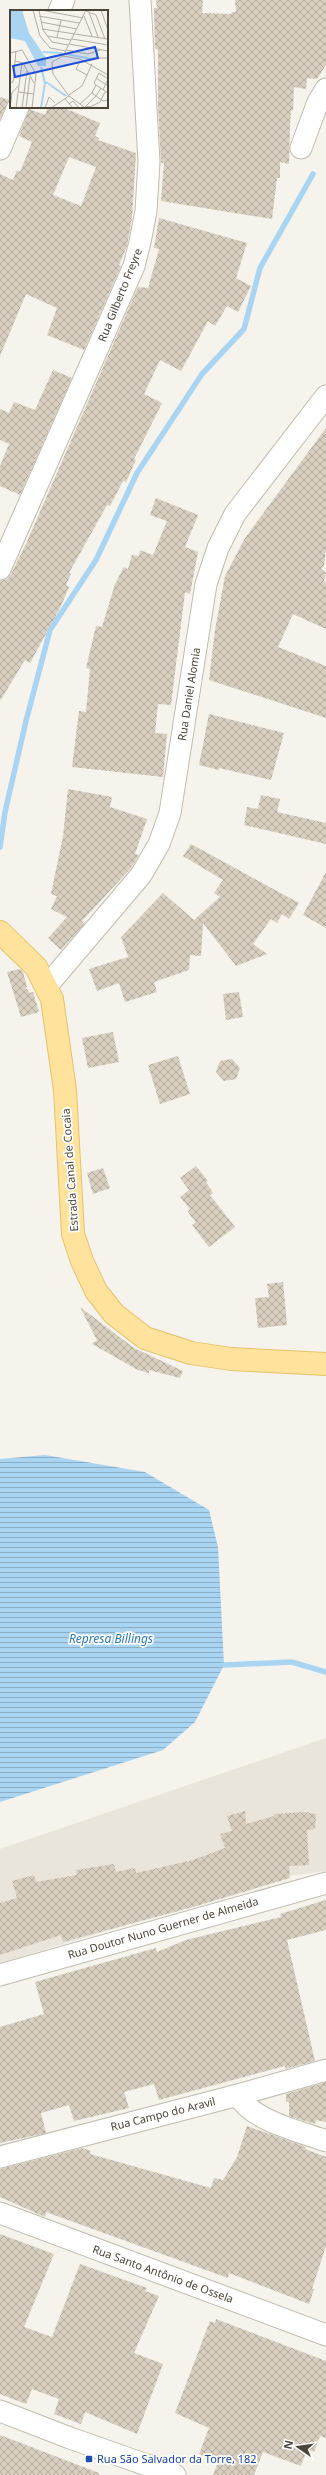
<svg xmlns="http://www.w3.org/2000/svg" width="326" height="2475" font-family="'Noto Sans',sans-serif">
  <style>
    .residential { fill: #eae5da }
    .water { fill: url(#water-rules) }
    .lines { fill: none; stroke-linecap: round; stroke-linejoin: round }
    .stream { stroke: #a9d4f2; stroke-width: 5.5 }
    .building { fill: url(#building-cross-hatch); fill-rule: evenodd }
    .minor-casing { stroke: #c2bbae; stroke-width: 23 }
    .major-casing { stroke: #e6c16a; stroke-width: 24 }
    .minor { stroke: #fff; stroke-width: 21 }
    .major { stroke: #ffe39c; stroke-width: 22 }
    .transit-dot { fill: #1a4fb4; stroke: #fff; stroke-width: 1.5 }
    .labels { text-anchor: middle; stroke-width: 3.5; stroke-linejoin: round; paint-order: stroke }
    .street-label { font-size: 11px; fill: #4b4439; stroke: #fff }
    .transit-label { font-size: 11px; fill: #164399; stroke: #fff; text-anchor: start }
    .water-label { font-size: 12px; font-style: italic; fill: #2e7ab2; stroke: #fff }
    .inset-river { fill: none; stroke: #a9d4f2; stroke-width: 2 }
    .inset-road { fill: none; stroke: #b2ada4; stroke-width: 1 }
    .view { fill: #1d4ed8; fill-opacity: 0.15; stroke: #1d4ed8; stroke-width: 2 }
    .inset-edge { fill: none; stroke: #4b4439; stroke-width: 2 }
  </style>
  <defs>
    <pattern id="water-rules" width="6" height="5" patternUnits="userSpaceOnUse"><rect width="6" height="5" fill="#a9d4f2"/><path d="M0 2.5h6" fill="none" stroke="#8caec5"/></pattern>
    <pattern id="building-cross-hatch" width="8" height="8" patternUnits="userSpaceOnUse"><rect width="8" height="8" fill="#d8cfc1"/><path d="M0 0l8 8M0 8l8-8" fill="none" stroke="#b1aa9e"/></pattern>
  </defs>
  <rect width="100%" height="100%" fill="#f6f3ec"/>
  <path class="residential" d="M326,1738V1871L289,1876L0,1963V1849Z"/>
  <path class="water" d="M45,1455L145,1472L209,1510L218,1547L224,1665L195,1722L163,1750L0,1802V1459Z"/>
  <g class="lines">
    <path class="stream" d="M0,847L5,812L26,721L50,630L96,560L137,473L202,374L244,329L260,268L313,174
      M224,1665L292,1662L326,1672"/>
  </g>
  <path class="building" d="M156,0H203L202,13L231,14L232,12H236L235,0H326V65L317,79L307,78L306,89L294,87L293,110L291,111L290,127L289,164L280,162V178H277L272,219L161,201L164,163H161L158,105V49H155L154,8H157Z
    M0,97L9,100L0,119Z
    M48,107H62L100,123L95,136L99,138L98,140L136,153L132,218L127,246L119,265L121,266L84,350L47,335L57,308L26,294L0,356V174L13,180L17,170L20,172L32,142L19,136L29,109L45,115ZM69,157L96,167L81,206L53,195Z
    M159,218L247,243L236,278L251,286L238,312L227,306L215,326L208,321L181,371L160,360L144,394L162,403L134,459L136,460L126,482L123,481L110,506L107,505L69,573L71,574L66,585L69,587L61,606L30,663L25,660L0,701V581L7,579L11,574L26,544L138,287L148,288L159,249L154,248Z
    M53,370L72,378L20,495L0,486V466L9,444L0,440V409L9,413L14,402L35,410Z
    M326,428V550L324,566L321,569L326,573L324,581L326,583V629L293,614L278,647L326,666V718L209,680L215,630L225,576L245,538Z
    M156,498L198,515L185,547L198,552L190,594L185,592L171,705L158,704L155,733L167,734L163,777L72,767L79,711L86,712L90,669L86,668L96,626L102,627L115,584L124,567L128,569L132,555L139,556L140,550L153,555L167,521L150,515Z
    M209,714L284,733L271,780L219,768V770L199,765Z
    M68,789L112,797L110,807L147,819L135,854L139,855L131,868L82,921L84,924L61,950L48,938L67,917L51,909L57,896L51,894L63,836Z
    M261,795L280,799L277,812L326,823V844L244,825L247,807L258,809Z
    M191,844L299,903L289,919L282,914L277,923L271,919L253,944L267,954L236,966L203,923L201,956L190,955L189,970L154,982L157,992L125,1002L119,983L97,991L89,969L128,957L121,937L163,893L194,920L220,897L214,893L223,880L183,856Z
    M326,872V928L303,915Z
    M20,969L23,972L27,987L25,989H28L29,993L33,992L39,1012L21,1017L7,972Z
    M239,992L243,1017L226,1020L223,994Z
    M113,1032L119,1062L88,1068L82,1038Z
    M178,1056L190,1094L160,1104L148,1065Z
    M232,1059L240,1068L236,1079L224,1081L216,1072L220,1061Z
    M196,1166L208,1181L206,1182L213,1193L210,1195L235,1227L209,1247L192,1225L196,1222L190,1215L188,1211L190,1209L180,1197L189,1190L180,1178Z
    M103,1168L110,1188L93,1194L87,1173Z
    M283,1282L287,1325L258,1328L255,1298L269,1297L267,1284Z
    M80,1307L134,1348L183,1371L180,1378L149,1370V1373L138,1370L92,1344L97,1340Z
    M245,1811L246,1824L274,1816V1814L305,1812L316,1814L315,1829L307,1830L309,1865L289,1866L290,1878L193,1907L63,1942L61,1935L0,1955V1903L17,1898L12,1881L34,1875L36,1882L77,1875L76,1870L114,1864L116,1872L135,1868L136,1873L193,1860L225,1848L220,1834L232,1831L227,1816Z
    M326,1900V1930L287,1940L315,2061L285,2069V2066L159,2100L154,2084L124,2092L129,2108L74,2121L69,2105L41,2113L46,2133L0,2143V2027L44,2014L35,1982L156,1948L157,1952L186,1940L281,1917L280,1914Z
    M326,2082V2122L316,2120L315,2124L289,2116V2102H286V2094Z
    M247,2126L306,2147L305,2149L326,2157V2246L312,2289H314L309,2304L229,2273L228,2278L46,2212L45,2217L0,2197V2169L82,2148L91,2151L90,2154L211,2188L214,2178L223,2180L237,2157Z
    M0,2234L54,2254L24,2327L52,2337L80,2264L147,2288L145,2291L159,2296L134,2353L163,2364L137,2434L85,2412L81,2424L54,2414L59,2399L32,2389L26,2404L0,2394Z
    M216,2319L326,2361V2438L320,2436L314,2452L307,2449L301,2466L263,2452L254,2475H213L218,2462L199,2454L209,2428L175,2413L210,2321L215,2323Z
    M0,2435L99,2473V2475H0Z"/>
  <g class="lines">
    <defs>
      <path id="minor" d="M59,11L64,0
        M301,148L318,102L326,89
        M0,149L18,107
        M0,569L108,325L134,266L140,242L146,211L149,162L140,0
        M46,987L141,875L159,844L170,813L206,584L218,548L235,514L326,396
        M0,1975L326,1883
        M238,2095C252,2121 299,2131 326,2141
        M0,2157L238,2095L326,2070
        M0,2213L326,2335
        M0,2411L70,2438L175,2475"/>
      <path id="major" d="M0,932L36,967L52,999L65,1090L73,1234L82,1261L96,1291L114,1314L145,1338L191,1353L231,1359L326,1364"/>
    </defs>
    <use href="#minor" class="minor-casing"/>
    <use href="#major" class="major-casing"/>
    <use href="#minor" class="minor"/>
    <use href="#major" class="major"/>
  </g>
  <rect class="transit-dot" x="85" y="2455" width="8" height="8" rx="2"/>
  <g class="labels">
    <g class="street-label">
      <text transform="translate(120 295) rotate(-68)" y="4">Rua Gilberto Freyre</text>
      <text transform="translate(189 694) rotate(-81)" y="4">Rua Daniel Alomia</text>
      <text transform="translate(70 1170) rotate(-94)" y="4">Estrada Canal de Cocaia</text>
      <text transform="translate(163 1928) rotate(-16)" y="4">Rua Doutor Nuno Guerner de Almeida</text>
      <text transform="translate(163 2114) rotate(-14)" y="4">Rua Campo do Aravil</text>
      <text transform="translate(163 2274) rotate(20)" y="4">Rua Santo Antônio de Ossela</text>
    </g>
    <g class="transit-label">
      <text x="97" y="2463">Rua São Salvador da Torre, 182</text>
    </g>
    <g class="water-label">
      <text x="111" y="1643">Represa Billings</text>
    </g>
  </g>
  <g transform="translate(10 10)">
    <rect width="98" height="98" fill="#f6f3ec"/>
    <path d="M0,0H12L19,23L36,48V56H28L15,31L0,28Z" fill="#a9d4f2"/>
    <path class="inset-river" d="M33,42L52,43M56,44L82,49M36,72L56,86M31,98L35,73L31,57"/>
    <path class="inset-road" d="M23,0L30,26L40,38L56,41M29,0L33,20L42,32L58,35M31,0L73,8M91,0L98,20M76,1L86,5L95,29M79,2L88,27M29,6L69,13M74,6L82,26M31,12L67,19M32,19L98,29M37,26L61,30M47,27L51,10M62,29L98,35M59,34L98,41M56,40L78,44L90,40M0,43L12,40L26,64L22,98M53,46L70,49L98,65M83,48H98M5,51L13,53L24,73M69,53L66,59L77,65M86,68L98,76M0,73L3,72L6,41M86,75L84,73L89,63L98,69M86,75L98,83M93,80L98,69M9,82L23,84M82,83L93,91L98,90M0,85L8,76M59,85L72,76L82,54M59,86L74,97M55,89L63,98M59,94L63,91L69,98M70,94L82,83L86,75M76,96L80,97L90,92L95,82M75,97L86,86L91,78M0,98L2,83M6,98L12,53M12,98L17,61M16,98L20,66M35,98L39,87L45,93M41,98L59,86L43,64L42,52L53,46L76,0"/>
    <path class="view" d="M85,37L88,48L5,67L3,56Z"/>
    <rect width="98" height="98" class="inset-edge"/>
  </g>
  <g transform="translate(298 2447) rotate(283)" stroke="#ffffff" stroke-width="3" paint-order="stroke">
  <path d="M0-3L7 15L0 10L-7 15Z" fill="#4b4439"/>
  <text y="-6" font-size="11" font-weight="bold" text-anchor="middle" fill="#4b4439">N</text>
  </g>
</svg>
